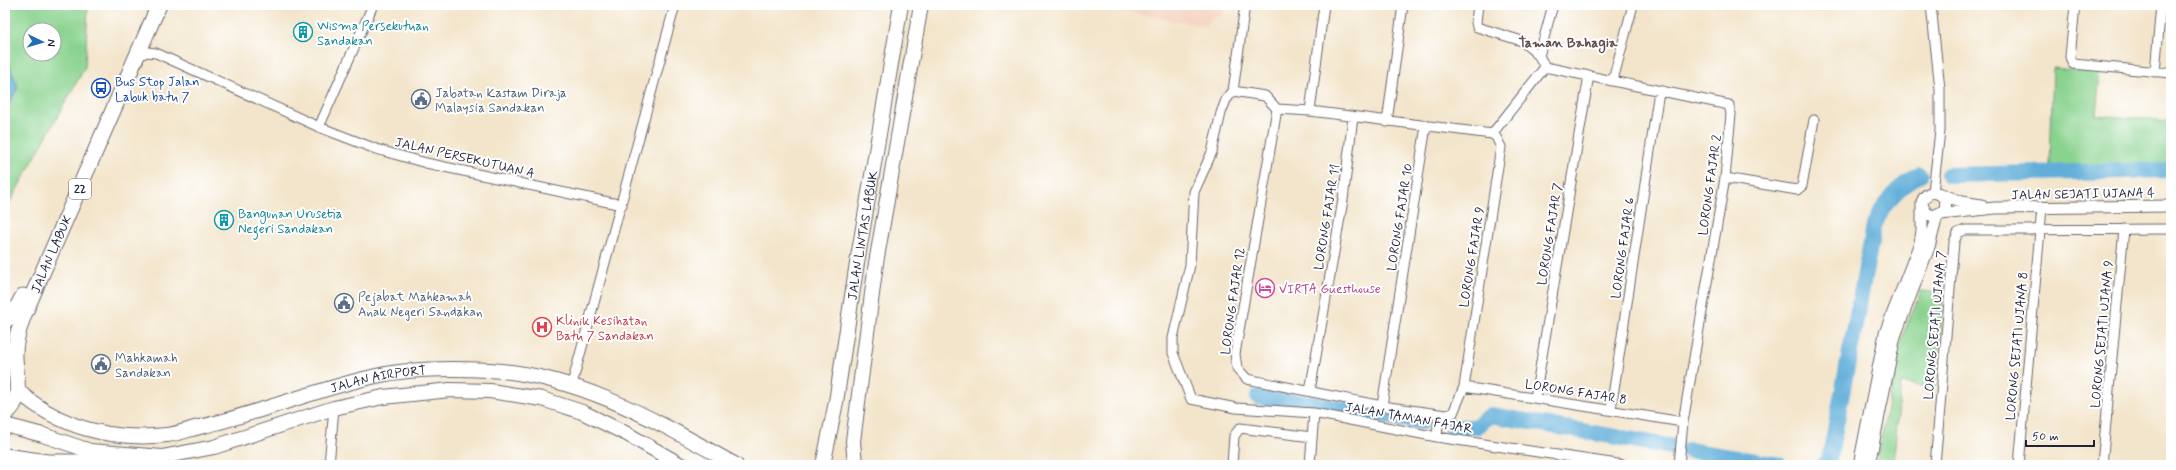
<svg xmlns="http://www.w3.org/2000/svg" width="2176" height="470" font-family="Mynerve,sans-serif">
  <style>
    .built { fill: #f5d3c1 }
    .green { fill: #8ad38f; stroke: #567a65; fill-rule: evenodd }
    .water { fill: #60aed9; stroke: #41688a }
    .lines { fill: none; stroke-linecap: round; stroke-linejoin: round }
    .river { stroke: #60aed9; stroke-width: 16 }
    .minor-casing { stroke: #6b666d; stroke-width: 11 }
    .tertiary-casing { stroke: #6b666d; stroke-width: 13 }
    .primary-casing { stroke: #6b666d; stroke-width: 16 }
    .trunk-casing { stroke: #6b666d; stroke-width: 17 }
    .minor { stroke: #fff; stroke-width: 9 }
    .tertiary { stroke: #fff; stroke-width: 11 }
    .primary { stroke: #fff; stroke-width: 14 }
    .trunk { stroke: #fff; stroke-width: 15 }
    .labels { text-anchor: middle; stroke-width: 4; stroke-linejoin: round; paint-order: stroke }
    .shield { fill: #fff; stroke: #646476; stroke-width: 1 }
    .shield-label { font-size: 12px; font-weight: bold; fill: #22223b }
    .culture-label { font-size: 13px; fill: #0d838f; stroke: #fff; text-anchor: start }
    .transit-label { font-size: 13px; fill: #164399; stroke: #fff; text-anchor: start }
    .service-label { font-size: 13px; fill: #4e5e75; stroke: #fff; text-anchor: start }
    .street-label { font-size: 13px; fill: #22223b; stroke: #fff }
    .hotel-label { font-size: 13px; fill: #b23c85; stroke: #fff; text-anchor: start }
    .health-label { font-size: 13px; fill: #be3a42; stroke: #fff; text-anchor: start }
    .neighbourhood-label { font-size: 14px; font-weight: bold; fill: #624a4a; stroke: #fff }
  </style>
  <rect width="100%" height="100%" fill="#fff"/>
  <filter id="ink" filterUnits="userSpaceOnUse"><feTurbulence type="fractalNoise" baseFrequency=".025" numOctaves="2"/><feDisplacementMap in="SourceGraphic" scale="8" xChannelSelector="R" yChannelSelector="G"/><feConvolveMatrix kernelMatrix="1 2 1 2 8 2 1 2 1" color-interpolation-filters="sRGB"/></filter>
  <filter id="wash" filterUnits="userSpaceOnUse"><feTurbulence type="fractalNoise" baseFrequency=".012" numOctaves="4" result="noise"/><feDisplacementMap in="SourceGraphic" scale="16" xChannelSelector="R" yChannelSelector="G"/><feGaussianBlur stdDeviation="0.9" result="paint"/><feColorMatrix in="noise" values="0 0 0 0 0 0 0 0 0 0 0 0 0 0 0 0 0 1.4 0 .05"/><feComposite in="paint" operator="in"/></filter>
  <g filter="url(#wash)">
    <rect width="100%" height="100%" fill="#f3e5cb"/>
    <path class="built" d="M1087,5H1224L1223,14L1207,22L1206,26Z"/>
    <path class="green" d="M5,5H88L85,67L5,211ZM30,30H54V54H30Z
      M2053,68L2100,72L2096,115L2171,121V166H2050Z
      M1921,291L1944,293L1935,388L1901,384L1893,465H1876L1896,363L1904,332Z"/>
    <path class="water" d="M5,56L18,87L5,112Z"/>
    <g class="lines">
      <path class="river" d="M1948,175L2171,170
        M1258,397L1314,404L1422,422
        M1451,427H1475L1491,415L1673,447
        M1688,450L1779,465
        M1824,465L1829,460L1831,451L1874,226C1883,203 1898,186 1920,175"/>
    </g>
  </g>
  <g filter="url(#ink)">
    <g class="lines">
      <defs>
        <path id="minor" d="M1245,5L1233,91L1226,100L1221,113L1212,152L1194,192L1190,265L1173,338V353L1191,399L1236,408L1314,413L1437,437L1624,465
          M1478,5L1476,22L1477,27L1522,41L1539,56L1545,67L1729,105L1731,114L1725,178L1683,422L1679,465
          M1931,5L1940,89V131L1933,192
          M2075,5L2070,57L2073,64L2171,73
          M1539,56L1553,5
          M136,57L147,52L156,53L319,127L376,149L426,163L622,205
          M2155,72L2161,5
          M1613,80L1633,5
          M1233,91L1265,96L1277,109L1235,354L1237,368L1247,379L1382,406L1446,415L1453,413L1464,387L1501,147L1496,137L1492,134
          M1277,109L1310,111L1492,134
          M1310,111L1324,5
          M1387,122L1403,5
          M319,127L373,5
          M1492,134L1545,67
          M1725,178L1797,190L1802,186L1814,120
          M572,384L675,5
          M1464,387L1683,422
          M1310,391L1343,200L1353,117
          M1535,398L1589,75
          M1382,406L1426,126
          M1611,409L1659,91
          M1437,437L1439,414
          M329,465L334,408
          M1232,465L1234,436L1240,428L1312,437
          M1310,465L1314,413
          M1935,465L1954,242L1958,233L1965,230L2171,229
          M2019,465L2042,208
          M2102,465L2124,229"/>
        <path id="tertiary" d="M1941,194L1962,202L1981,205
          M1941,214L1995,208L2171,206
          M1859,465L1885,333L1920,243L1922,231V202C1928,184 1952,194 1944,211L1933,216L1926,213L1923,206
          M1869,465L1895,336L1929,247L1937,216"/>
        <g id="primary">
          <path id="s1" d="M18,391C60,428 112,441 167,435C179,434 192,428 204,426C262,412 317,389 376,376C412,368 453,368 489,370C580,375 658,422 736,465"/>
          <path d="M5,425L43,435L90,451L162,457L214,447L334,408L383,397L450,390L490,391L542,399L582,412L627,434L681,465"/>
          <path id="s2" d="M823,465L836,402L856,269L901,5"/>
          <path d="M855,465L853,441L876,263L921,5"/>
        </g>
        <g id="trunk">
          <path d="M5,321L14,313L23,296"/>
          <path id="s3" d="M5,414C26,399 14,375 15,353C15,340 19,329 23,317L159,5"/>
          <path d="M5,456L47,462H90L139,456"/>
        </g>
      </defs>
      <use href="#minor" class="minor-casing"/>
      <use href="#tertiary" class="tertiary-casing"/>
      <use href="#primary" class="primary-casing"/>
      <use href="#trunk" class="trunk-casing"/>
      <use href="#minor" class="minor"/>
      <use href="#tertiary" class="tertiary"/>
      <use href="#primary" class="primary"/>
      <use href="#trunk" class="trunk"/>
    </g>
  </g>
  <defs>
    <symbol id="building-ring" viewBox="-11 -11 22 22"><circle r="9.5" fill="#fff" stroke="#0f9aa8" stroke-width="1.5"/><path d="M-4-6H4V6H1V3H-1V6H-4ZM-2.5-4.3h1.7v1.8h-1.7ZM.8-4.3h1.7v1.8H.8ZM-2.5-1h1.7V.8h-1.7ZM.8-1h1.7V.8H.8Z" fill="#0f9aa8"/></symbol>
    <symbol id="bus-ring" viewBox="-11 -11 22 22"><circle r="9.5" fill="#fff" stroke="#1a4fb4" stroke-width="1.5"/><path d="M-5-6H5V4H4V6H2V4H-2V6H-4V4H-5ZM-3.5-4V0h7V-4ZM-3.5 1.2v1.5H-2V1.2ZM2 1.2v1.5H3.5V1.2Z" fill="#1a4fb4"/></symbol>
    <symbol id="civic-ring" viewBox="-11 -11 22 22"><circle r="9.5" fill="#fff" stroke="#5c6f8a" stroke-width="1.5"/><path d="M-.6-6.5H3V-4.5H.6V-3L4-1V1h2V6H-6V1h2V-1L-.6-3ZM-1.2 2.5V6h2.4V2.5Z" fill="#5c6f8a"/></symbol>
    <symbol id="hotel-ring" viewBox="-11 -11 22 22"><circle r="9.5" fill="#fff" stroke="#d1479c" stroke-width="1.5"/><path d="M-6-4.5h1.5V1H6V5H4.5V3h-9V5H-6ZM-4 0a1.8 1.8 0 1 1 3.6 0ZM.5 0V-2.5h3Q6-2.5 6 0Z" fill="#d1479c"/></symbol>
    <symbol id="hospital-ring" viewBox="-11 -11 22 22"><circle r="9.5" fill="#fff" stroke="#e0444e" stroke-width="1.5"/><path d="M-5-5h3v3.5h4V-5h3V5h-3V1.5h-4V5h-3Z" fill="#e0444e"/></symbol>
  </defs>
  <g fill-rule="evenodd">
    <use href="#building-ring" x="292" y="21" width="22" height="22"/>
    <use href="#bus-ring" x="90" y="77" width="22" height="22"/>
    <use href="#civic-ring" x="410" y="88" width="22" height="22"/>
    <use href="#building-ring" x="213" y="209" width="22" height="22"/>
    <use href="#hotel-ring" x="1254" y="277" width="22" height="22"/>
    <use href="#civic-ring" x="333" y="292" width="22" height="22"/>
    <use href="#hospital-ring" x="531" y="316" width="22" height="22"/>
    <use href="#civic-ring" x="90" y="353" width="22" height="22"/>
  </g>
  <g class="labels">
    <rect class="shield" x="69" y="179" width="22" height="20" rx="3"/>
    <g class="shield-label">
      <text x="80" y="193">22</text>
    </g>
    <g class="culture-label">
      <text x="317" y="30">Wisma Persekutuan<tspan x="317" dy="15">Sandakan</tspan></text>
      <text x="238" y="218">Bangunan Urusetia<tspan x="238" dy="15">Negeri Sandakan</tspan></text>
    </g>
    <g class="transit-label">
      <text x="115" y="86">Bus Stop Jalan<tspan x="115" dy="15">Labuk batu 7</tspan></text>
    </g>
    <g class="service-label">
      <text x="435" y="97">Jabatan Kastam Diraja<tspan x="435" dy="15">Malaysia Sandakan</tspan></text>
      <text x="358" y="301">Pejabat Mahkamah<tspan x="358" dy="15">Anak Negeri Sandakan</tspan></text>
      <text x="115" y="362">Mahkamah<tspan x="115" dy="15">Sandakan</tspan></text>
    </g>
    <g class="street-label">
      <text transform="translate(465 157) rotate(13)" y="5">JALAN PERSEKUTUAN A</text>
      <text transform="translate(1709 185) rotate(-82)" y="5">LORONG FAJAR 2</text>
      <text transform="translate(2083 193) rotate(-1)" y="5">JALAN SEJATI UJANA 4</text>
      <text transform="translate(1326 217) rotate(-81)" y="5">LORONG FAJAR 11</text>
      <text transform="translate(1399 217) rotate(-81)" y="5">LORONG FAJAR 10</text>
      <text transform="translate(1549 234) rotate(-81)" y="5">LORONG FAJAR 7</text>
      <text dy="5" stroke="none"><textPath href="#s2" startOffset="233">JALAN LINTAS LABUK</textPath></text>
      <text transform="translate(1622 248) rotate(-82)" y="5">LORONG FAJAR 6</text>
      <text dy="5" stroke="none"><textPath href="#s3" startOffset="171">JALAN LABUK</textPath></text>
      <text transform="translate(1471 257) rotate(-81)" y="5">LORONG FAJAR 9</text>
      <text transform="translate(1232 301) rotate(-82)" y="5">LORONG FAJAR 12</text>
      <text transform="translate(1934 325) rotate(-85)" y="5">LORONG SEJATI UJANA 7</text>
      <text transform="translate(2101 334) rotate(-85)" y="5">LORONG SEJATI UJANA 9</text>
      <text transform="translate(2016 346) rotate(-85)" y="5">LORONG SEJATI UJANA 8</text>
      <text dy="5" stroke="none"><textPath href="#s1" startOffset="379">JALAN AIRPORT</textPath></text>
      <text transform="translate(1576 391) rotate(9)" y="5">LORONG FAJAR 8</text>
      <text transform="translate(1409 417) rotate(10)" y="5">JALAN TAMAN FAJAR</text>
    </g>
    <g class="hotel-label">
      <text x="1279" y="293">VIRTA Guesthouse</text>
    </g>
    <g class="health-label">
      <text x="556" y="325">Klinik Kesihatan<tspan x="556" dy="15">Batu 7 Sandakan</tspan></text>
    </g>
    <g class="neighbourhood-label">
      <text x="1568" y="47">Taman Bahagia</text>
    </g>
  </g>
  <rect width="2176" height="470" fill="none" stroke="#fff" stroke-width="20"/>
  <g transform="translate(42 42) rotate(95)"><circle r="19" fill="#ffffff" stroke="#a7a7b1"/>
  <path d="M0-3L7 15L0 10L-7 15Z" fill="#1f6fb2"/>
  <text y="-6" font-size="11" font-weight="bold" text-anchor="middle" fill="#22223b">N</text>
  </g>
  <path d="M2026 440v6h68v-6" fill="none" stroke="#22223b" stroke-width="2"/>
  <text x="2032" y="440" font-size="12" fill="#22223b" stroke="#ffffff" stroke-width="3" paint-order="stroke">50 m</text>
</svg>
